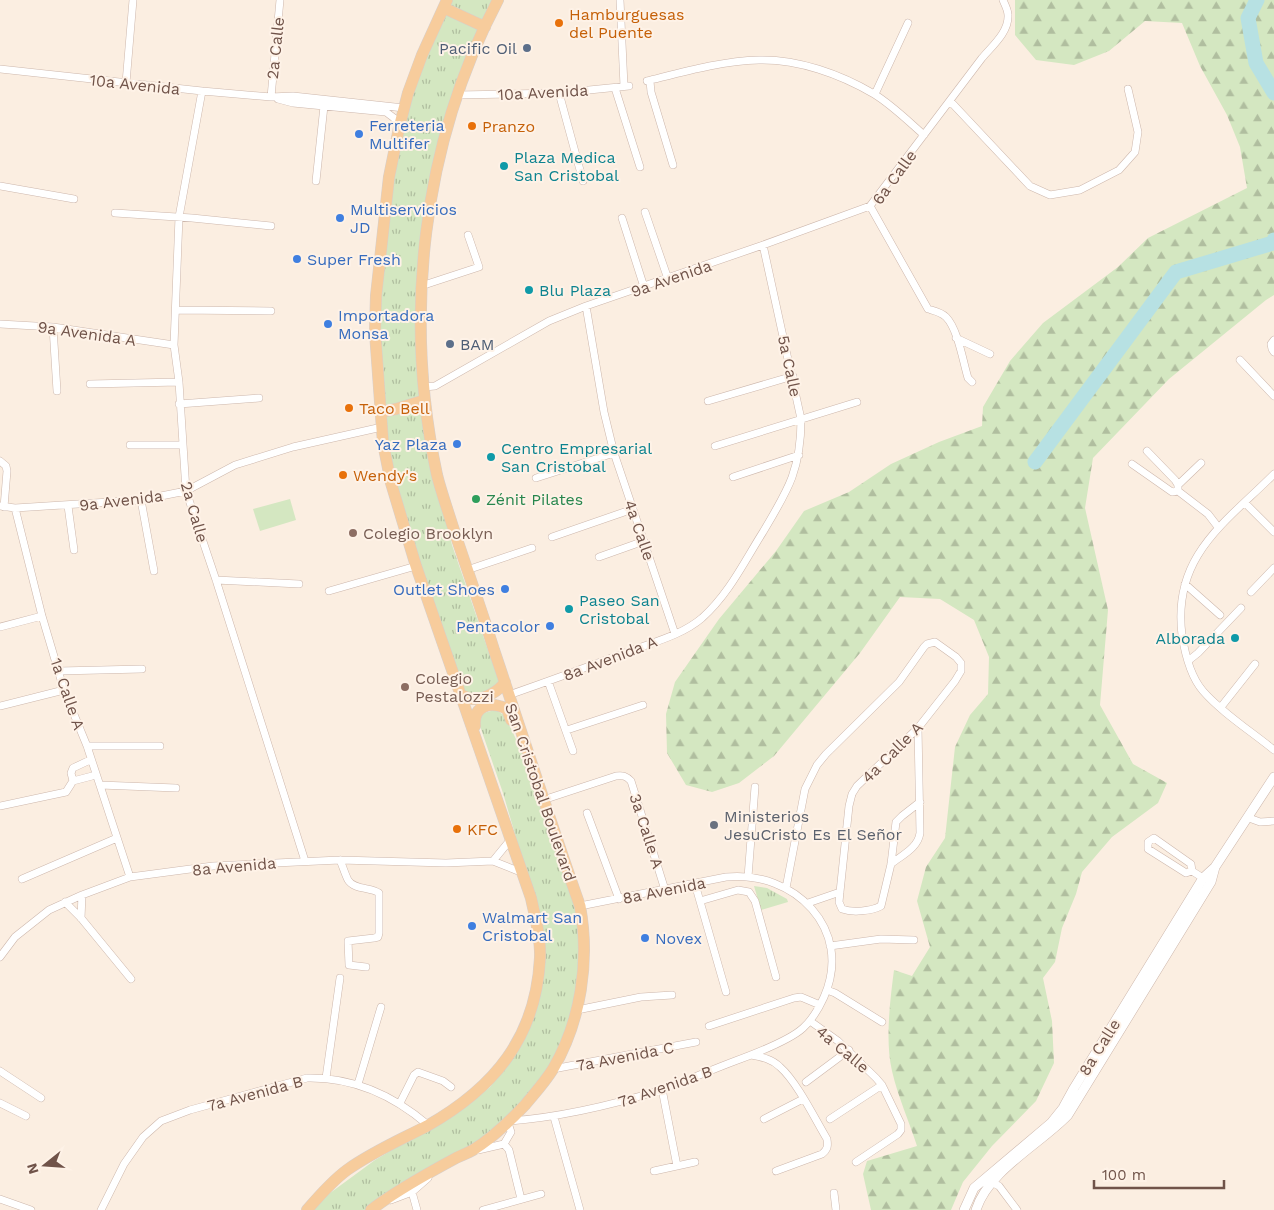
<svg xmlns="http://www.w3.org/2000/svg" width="1274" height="1210" font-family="'Work Sans',sans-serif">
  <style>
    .forest { fill: url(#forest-firs) }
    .park { fill: url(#park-tufts) }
    .pitch { fill: #d4e7c1 }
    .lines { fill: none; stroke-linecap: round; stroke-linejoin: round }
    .river { stroke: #b7e1e3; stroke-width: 15 }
    .minor-casing { stroke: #cdb7ac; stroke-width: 8 }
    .tertiary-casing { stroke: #cdb7ac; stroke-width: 10 }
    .primary-casing { stroke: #d7cfcc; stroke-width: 12 }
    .minor { stroke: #fff; stroke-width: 7 }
    .tertiary { stroke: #fff; stroke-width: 9 }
    .primary { stroke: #f7cc9c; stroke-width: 11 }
    .food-dot { fill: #e8710a; stroke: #fef2e7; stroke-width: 2 }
    .service-dot { fill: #5c6f8a; stroke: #fef2e7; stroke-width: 2 }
    .shop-dot { fill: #3f7fe0; stroke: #fef2e7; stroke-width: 2 }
    .culture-dot { fill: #0f9aa8; stroke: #fef2e7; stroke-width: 2 }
    .leisure-dot { fill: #2e9e5b; stroke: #fef2e7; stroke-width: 2 }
    .education-dot { fill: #8d6e63; stroke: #fef2e7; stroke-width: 2 }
    .worship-dot { fill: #6b7280; stroke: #fef2e7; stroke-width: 2 }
    .labels { text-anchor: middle; stroke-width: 4; stroke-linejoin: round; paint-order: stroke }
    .food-label { font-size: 16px; fill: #c56008; stroke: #fef2e7; text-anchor: start }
    .street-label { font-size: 16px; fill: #705349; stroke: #fef2e7 }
    .service-label { font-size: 16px; fill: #4e5e75; stroke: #fef2e7; text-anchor: end }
    .shop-label { font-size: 16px; fill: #366cbe; stroke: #fef2e7; text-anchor: start }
    .culture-label { font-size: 16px; fill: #0d838f; stroke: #fef2e7; text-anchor: start }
    .leisure-label { font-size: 16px; fill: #27864d; stroke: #fef2e7; text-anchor: start }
    .education-label { font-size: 16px; fill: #785e54; stroke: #fef2e7; text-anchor: start }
    .worship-label { font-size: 16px; fill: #5b616d; stroke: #fef2e7; text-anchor: start }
  </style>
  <defs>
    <pattern id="forest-firs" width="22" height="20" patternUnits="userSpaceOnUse" patternTransform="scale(1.25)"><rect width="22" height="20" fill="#d4e7c1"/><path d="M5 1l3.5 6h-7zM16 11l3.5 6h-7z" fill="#b0be9f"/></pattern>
    <pattern id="park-tufts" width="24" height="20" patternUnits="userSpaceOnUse" patternTransform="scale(1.25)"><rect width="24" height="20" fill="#d4e7c1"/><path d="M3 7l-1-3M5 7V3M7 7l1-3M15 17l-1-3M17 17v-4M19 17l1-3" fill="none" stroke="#b0be9f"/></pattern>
  </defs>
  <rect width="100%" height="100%" fill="#fbeee1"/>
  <path class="forest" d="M1015,0H1274V295L1266,300L1169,379L1093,458L1085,508L1108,610L1100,705L1133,764L1167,783L1158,803L1112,837L1082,872L1076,894L1062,928L1055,962L1043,978L1052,1021L1054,1063L1036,1101L992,1146L963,1182L951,1210H871L863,1174L867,1161L917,1146C909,1121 898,1097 892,1071C885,1041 890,1001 894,970L912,976L930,947L917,901L926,867L945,838L955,747L970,715L988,694L989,657L974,620L940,599L900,597L860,653L774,756L739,783L712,792L686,785L667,753L666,714L675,682L719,619L776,551L804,511L849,492L891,464L939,442L982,426L983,407L1010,361L1043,323L1118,267L1148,238L1247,188L1240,147L1227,115L1200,66L1182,23L1145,21L1109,51L1074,65L1036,60L1015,35Z"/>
  <path class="park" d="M451,0H494L484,23L448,7Z
    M446,12L481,29L423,223L422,398L383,408L379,306L391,191L412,92Z
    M423,404L436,484L452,545L499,682C488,691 479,696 464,692L399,501L383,414Z
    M491,711H498L505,716L531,771L576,908L580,941L579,977L564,1039L550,1068L516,1110L478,1143L367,1210H314L326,1196L375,1160L470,1104L490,1087L508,1064L544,958L515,834L503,793L480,726V718L484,713Z
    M754,886L767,888L787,899L788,902L761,910Z"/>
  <path class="pitch" d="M290,499L296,520L260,531L253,509Z"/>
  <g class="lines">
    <path class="river" d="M1257,0L1248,18L1256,63L1274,93
      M1035,462L1176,272L1273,243L1274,240"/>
    <defs>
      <path id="minor" d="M620,0L624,86
        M0,69L202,91L271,97L293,96L404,108
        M647,81C683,72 721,61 759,60C798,59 840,74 874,94C892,105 908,121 924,135
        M650,81L651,92L673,165
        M126,83L133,0
        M615,88L640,167
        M202,91L179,217L174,345L179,382L186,491L216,580L305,861
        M559,93L583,181
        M875,94L908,23
        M458,95L559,93L629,86
        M271,97L280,0
        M278,99L293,103L386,112L394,118L399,127
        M950,101L1030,186L1050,195L1080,190L1119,170L1135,152L1138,132L1128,89
        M316,181L324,106
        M0,186L74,199
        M870,206L982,58C992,46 1009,32 1008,15C1008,10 1005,5 1003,0
        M870,206L928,309C935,311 941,312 946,317C958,329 963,362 968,378L972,382
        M645,212L668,279
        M115,213L192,218L271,226
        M622,218L644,287
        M421,286L479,267L468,235
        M586,306L604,412L614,453L675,634
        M176,310L271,311
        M0,324L53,327L174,345
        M53,327L57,391
        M956,338L990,354
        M1274,340L1271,344L1272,349L1274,352
        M1240,360L1274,396
        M90,384L179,382
        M424,387L435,386L549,321L586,306L763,245L870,206
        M708,401L793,376
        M179,404L259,398
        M130,445H183
        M715,446L857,402
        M1147,451L1175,480L1178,485V491
        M0,461L6,466L7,471L4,507
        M1132,464L1172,492L1178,491L1208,514L1218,527
        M1274,474C1225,523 1172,556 1182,635C1185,654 1190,676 1203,691C1221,712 1252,732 1274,750
        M733,477L799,455
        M536,478L614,453
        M1178,485L1201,463
        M141,500L154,571
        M1245,503L1274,532
        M0,506L15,508L141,500L186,491L235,465L293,447L382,427
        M68,506L74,550
        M15,508L42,616L64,690L87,746L130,877
        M552,537L633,509
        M599,557L644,541
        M467,570L532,548
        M216,580L299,584
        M1185,584L1220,615
        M329,591L416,566
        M1251,592L1274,568
        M0,627L42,616
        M1188,661L1198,653L1241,608
        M59,671L142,669
        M548,681L573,751
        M509,695C549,681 590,666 630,651C654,642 682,635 702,618C729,594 744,562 763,532C788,490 801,470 801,419L763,245
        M0,706L64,690
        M1221,707L1255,664
        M567,730L643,705
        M87,746H160
        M73,781L96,775
        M100,785L176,788
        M543,800L616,776C623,775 626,776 631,781L665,890
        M0,806L66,792L73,781L71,773L73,768L90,760
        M587,813L619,899
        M1249,818L1260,822L1274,821
        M340,860C343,867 345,874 348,880C354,890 371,887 379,893V933L378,937L374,938L348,941L349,965L366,967
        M493,861L511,839
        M891,864C902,855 918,848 920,833L918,728
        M1192,871L1191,864L1154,838L1148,842V849L1186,873L1192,871L1203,878
        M748,877L755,787
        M22,879L117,838
        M695,884L726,992
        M786,888L805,789L817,765L826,754L899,682L924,647L927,644L935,642L956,657L961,663V671L955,681L918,728L857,786L852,794L849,806L840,892L839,902L842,909C853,913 871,911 881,906L891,864L896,822L902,816L920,802
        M700,901L738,890L749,892L755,901L776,977
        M65,902L81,918L131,979
        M808,903L840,892
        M81,918L82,895
        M830,946L881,939L914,940
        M0,957L15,937L49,910L82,895L130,877L213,866L340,860L446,863L493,861L523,873
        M827,990L835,993L882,1022
        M577,1010L641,997L672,995
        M810,1021L838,1041L876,1078L882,1085L901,1124V1130L898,1134L856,1162
        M709,1026L794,998L801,997L820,1005
        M751,1055C762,1057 772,1059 780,1067C797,1082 815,1119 827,1139C828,1146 828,1149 822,1154L776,1171
        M553,1069L696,1042
        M0,1071L41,1098
        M326,1078L340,978
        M806,1082L849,1050
        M358,1084L381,1007
        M662,1089L677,1166
        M0,1103L26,1116
        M400,1103L414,1075L418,1072L443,1081L451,1087
        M554,1117L580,1210
        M764,1119L803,1099
        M830,1119L882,1085
        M510,1121C562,1117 612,1105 661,1090C686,1081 711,1070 735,1061C754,1054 789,1041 803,1028C812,1020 819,1008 824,997C854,929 794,870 726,877L580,906
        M504,1144L509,1150L521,1199
        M478,1150L504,1144L511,1132L508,1123
        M654,1171L695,1162
        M991,1182L999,1186L1017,1210
        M412,1192L417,1210
        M834,1193L836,1210
        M0,1199L31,1210
        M391,1200L412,1192L428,1178
        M101,1210L124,1164L143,1137L161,1121L190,1110L307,1078C353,1077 393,1095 428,1125
        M483,1210L541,1194"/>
      <path id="tertiary" d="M964,1210L974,1188L1051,1123L1063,1108L1074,1088L1203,878L1215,867L1274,777
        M976,1210C988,1171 1040,1144 1068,1115L1211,882L1215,867"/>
      <path id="primary" d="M444,8L485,27
        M380,412L396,409L425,400
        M461,695C464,696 468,699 473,699C484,700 499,691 505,682
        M475,726C473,705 491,701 507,709L511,720
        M307,1210C319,1196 332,1181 347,1170C372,1152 400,1140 427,1126C494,1088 536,1038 540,958C541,938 535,917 531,898L416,566L391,483L383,443L375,332L376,296L389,177L399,128L408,93L422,55L447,0
        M371,1210C394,1192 430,1172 456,1158C462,1155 468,1153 473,1150C493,1138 509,1122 525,1105C534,1094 545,1082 553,1069C581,1021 590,961 580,906C550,821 523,736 494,650C481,608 466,567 452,524C447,508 441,491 437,475C403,316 422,144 498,0"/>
    </defs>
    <use href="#minor" class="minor-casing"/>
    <use href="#tertiary" class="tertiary-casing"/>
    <use href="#primary" class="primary-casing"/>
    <use href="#minor" class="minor"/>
    <use href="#tertiary" class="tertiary"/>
    <use href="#primary" class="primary"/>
  </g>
  <g class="food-dot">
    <circle cx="559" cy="23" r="5"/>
    <circle cx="472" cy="126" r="5"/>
    <circle cx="349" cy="408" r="5"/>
    <circle cx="343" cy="475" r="5"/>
    <circle cx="457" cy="829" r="5"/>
  </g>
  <g class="service-dot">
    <circle cx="527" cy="48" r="5"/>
    <circle cx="450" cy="344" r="5"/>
  </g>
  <g class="shop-dot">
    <circle cx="359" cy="134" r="5"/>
    <circle cx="340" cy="218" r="5"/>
    <circle cx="297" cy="259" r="5"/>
    <circle cx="328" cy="324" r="5"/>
    <circle cx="457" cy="444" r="5"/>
    <circle cx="505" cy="589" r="5"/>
    <circle cx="550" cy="626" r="5"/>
    <circle cx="472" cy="926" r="5"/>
    <circle cx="645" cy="938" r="5"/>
  </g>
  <g class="culture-dot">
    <circle cx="504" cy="166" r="5"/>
    <circle cx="529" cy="290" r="5"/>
    <circle cx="491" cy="457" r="5"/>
    <circle cx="569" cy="609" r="5"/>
    <circle cx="1235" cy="638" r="5"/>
  </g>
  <circle class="leisure-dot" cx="476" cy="499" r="5"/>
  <g class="education-dot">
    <circle cx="353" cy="533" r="5"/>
    <circle cx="405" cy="687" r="5"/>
  </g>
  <circle class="worship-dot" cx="714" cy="825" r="5"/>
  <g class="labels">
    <g class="food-label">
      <text x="569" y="20">Hamburguesas<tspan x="569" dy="18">del Puente</tspan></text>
      <text x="482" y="132">Pranzo</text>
      <text x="359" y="414">Taco Bell</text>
      <text x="353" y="481">Wendy's</text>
      <text x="467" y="835">KFC</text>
    </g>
    <g class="street-label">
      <text transform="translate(275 48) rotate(-84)" y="6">2a Calle</text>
      <text transform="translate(135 84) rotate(6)" y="6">10a Avenida</text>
      <text transform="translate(543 92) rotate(-3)" y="6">10a Avenida</text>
      <text transform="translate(894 177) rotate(-54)" y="6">6a Calle</text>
      <text transform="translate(671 278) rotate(-19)" y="6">9a Avenida</text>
      <text transform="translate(87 333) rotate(8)" y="6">9a Avenida A</text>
      <text transform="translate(790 366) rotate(78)" y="6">5a Calle</text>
      <text transform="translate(121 500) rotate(-7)" y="6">9a Avenida</text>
      <text transform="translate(195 512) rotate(74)" y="6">2a Calle</text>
      <text transform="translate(640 530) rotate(71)" y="6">4a Calle</text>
      <text transform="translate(610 658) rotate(-21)" y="6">8a Avenida A</text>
      <text transform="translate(68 694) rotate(71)" y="6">1a Calle A</text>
      <text transform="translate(892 752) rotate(-45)" y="6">4a Calle A</text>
      <text transform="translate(541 792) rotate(71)" y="6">San Cristobal Boulevard</text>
      <text transform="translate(647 831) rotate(72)" y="6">3a Calle A</text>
      <text transform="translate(234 866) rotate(-5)" y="6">8a Avenida</text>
      <text transform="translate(664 890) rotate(-11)" y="6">8a Avenida</text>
      <text transform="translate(1099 1047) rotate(-58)" y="6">8a Calle</text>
      <text transform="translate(843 1049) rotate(40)" y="6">4a Calle</text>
      <text transform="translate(625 1056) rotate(-11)" y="6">7a Avenida C</text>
      <text transform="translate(665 1086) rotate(-19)" y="6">7a Avenida B</text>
      <text transform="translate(255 1093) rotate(-15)" y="6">7a Avenida B</text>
    </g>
    <g class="service-label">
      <text x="517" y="54">Pacific Oil</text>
      <text x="460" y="350" text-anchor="start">BAM</text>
    </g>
    <g class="shop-label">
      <text x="369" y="131">Ferreteria<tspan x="369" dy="18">Multifer</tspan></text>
      <text x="350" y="215">Multiservicios<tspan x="350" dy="18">JD</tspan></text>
      <text x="307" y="265">Super Fresh</text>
      <text x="338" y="321">Importadora<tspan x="338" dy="18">Monsa</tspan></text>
      <text x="447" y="450" text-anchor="end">Yaz Plaza</text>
      <text x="495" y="595" text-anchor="end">Outlet Shoes</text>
      <text x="540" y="632" text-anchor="end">Pentacolor</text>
      <text x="482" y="923">Walmart San<tspan x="482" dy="18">Cristobal</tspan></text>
      <text x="655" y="944">Novex</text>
    </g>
    <g class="culture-label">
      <text x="514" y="163">Plaza Medica<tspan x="514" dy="18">San Cristobal</tspan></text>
      <text x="539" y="296">Blu Plaza</text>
      <text x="501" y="454">Centro Empresarial<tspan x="501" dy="18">San Cristobal</tspan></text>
      <text x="579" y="606">Paseo San<tspan x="579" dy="18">Cristobal</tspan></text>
      <text x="1225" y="644" text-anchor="end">Alborada</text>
    </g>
    <g class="leisure-label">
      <text x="486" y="505">Zénit Pilates</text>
    </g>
    <g class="education-label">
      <text x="363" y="539">Colegio Brooklyn</text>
      <text x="415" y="684">Colegio<tspan x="415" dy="18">Pestalozzi</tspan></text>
    </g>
    <g class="worship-label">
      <text x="724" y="822">Ministerios<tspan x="724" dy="18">JesuCristo Es El Señor</tspan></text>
    </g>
  </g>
  <g transform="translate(45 1165) rotate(253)" stroke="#fef2e7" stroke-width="4" paint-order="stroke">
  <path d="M0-4L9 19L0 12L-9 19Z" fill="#705349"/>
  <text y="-8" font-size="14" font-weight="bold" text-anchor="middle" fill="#705349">N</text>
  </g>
  <path d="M1094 1180v8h130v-8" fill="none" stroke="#705349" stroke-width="2.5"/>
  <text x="1102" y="1180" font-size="15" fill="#705349" stroke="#fef2e7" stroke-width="4" paint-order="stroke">100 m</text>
</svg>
